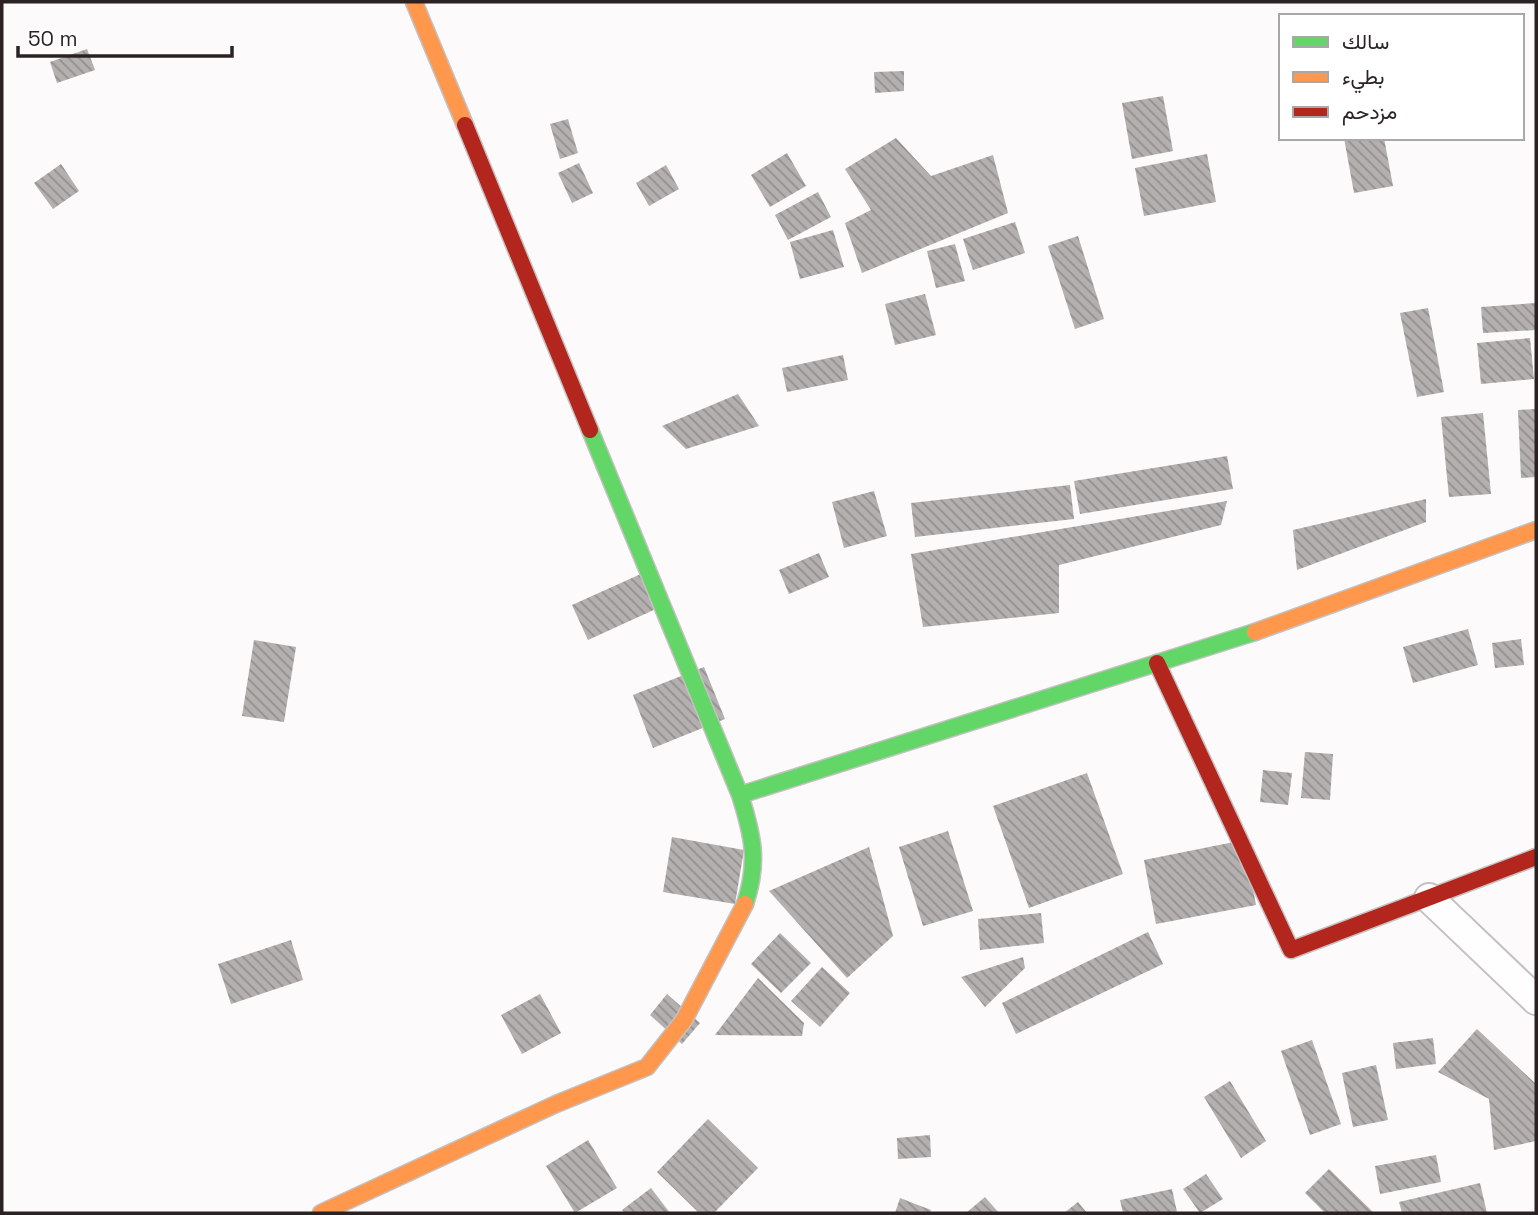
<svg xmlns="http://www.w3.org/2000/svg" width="1538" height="1215" font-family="'Space Grotesk',Vazirmatn,sans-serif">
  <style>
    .building { fill: url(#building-back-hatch) }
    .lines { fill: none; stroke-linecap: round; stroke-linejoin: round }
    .street-casing { stroke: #c5c1c0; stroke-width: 32 }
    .fast-casing { stroke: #c5c1c0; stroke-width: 19 }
    .slow-casing { stroke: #c5c1c0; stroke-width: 19 }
    .jam-casing { stroke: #c5c1c0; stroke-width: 19 }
    .street { stroke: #fffefe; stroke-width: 28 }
    .fast { stroke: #63d668; stroke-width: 16 }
    .slow { stroke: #ff974d; stroke-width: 16 }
    .jam { stroke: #b3261e; stroke-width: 16 }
  </style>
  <defs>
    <pattern id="building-back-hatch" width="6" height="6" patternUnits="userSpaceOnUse" patternTransform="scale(1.75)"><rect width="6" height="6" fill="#b4b0b0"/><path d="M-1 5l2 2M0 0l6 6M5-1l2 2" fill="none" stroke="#938f8f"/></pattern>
  </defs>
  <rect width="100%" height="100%" fill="#fcfafa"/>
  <path class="building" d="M87,49L95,70L57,83L50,62Z
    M904,71V91L875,93L874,72Z
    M1163,96L1173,151L1132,159L1122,103Z
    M568,119L578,153L560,159L550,124Z
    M896,138L931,176L993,155L1008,213L862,273L845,223L871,210L845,169Z
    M1344,138H1384L1393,186L1354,193Z
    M787,153L806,186L770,207L751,175Z
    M1207,154L1216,202L1144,216L1135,168Z
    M579,163L593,193L572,203L558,173Z
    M61,164L79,191L53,209L34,183Z
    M666,165L679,189L649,206L636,183Z
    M818,192L831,217L788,240L775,215Z
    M1015,222L1025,253L973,270L963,239Z
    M833,230L844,267L800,279L790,242Z
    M1078,236L1104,319L1075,329L1048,246Z
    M955,244L965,281L936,288L927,251Z
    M925,294L936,335L895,345L885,304Z
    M1536,303V330L1483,333L1481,307Z
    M1428,308L1444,392L1417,397L1400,313Z
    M1530,338L1534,379L1481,384L1477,343Z
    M843,355L848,380L787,392L782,368Z
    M738,394L759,426L686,449L662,426Z
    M1536,409V477L1521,478L1518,410Z
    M1483,413L1491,494L1449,497L1441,417Z
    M1227,456L1233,489L1080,514L1074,481Z
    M1070,485L1074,519L915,537L911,503Z
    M874,491L887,536L844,548L832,502Z
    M1426,499V522L1297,570L1293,530Z
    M1227,501L1221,525L1059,565V613L923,627L911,554Z
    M819,553L829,577L789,594L779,570Z
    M643,573L658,608L588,640L572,605Z
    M1468,629L1478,665L1413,683L1403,647Z
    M1521,639L1524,665L1495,668L1492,643Z
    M254,640L296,647L284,722L242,716Z
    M704,667L725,719L653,748L633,695Z
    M1305,752L1333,754L1330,800L1301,798Z
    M1263,770L1292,773L1288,805L1260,802Z
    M1087,773L1123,874L1029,908L993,806Z
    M948,831L973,911L923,926L899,847Z
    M672,837L744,850L735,904L663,892Z
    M1244,840L1256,905L1156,924L1144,860Z
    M869,847L893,936L847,978L769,891Z
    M1041,913L1044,943L980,950L978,919Z
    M1148,932L1163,964L1016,1034L1002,1003Z
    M780,933L811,963L781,993L751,964Z
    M291,940L303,980L231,1004L218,964Z
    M1023,957L1025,968L985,1007L961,977Z
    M822,967L850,993L820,1027L791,1001Z
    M758,978L804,1023L802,1036L715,1035Z
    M540,994L561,1033L522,1054L501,1015Z
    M667,994L700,1023L682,1044L650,1015Z
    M1477,1029L1536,1084V1141L1494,1150L1489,1099L1438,1072Z
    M1433,1038L1436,1064L1396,1069L1393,1043Z
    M1312,1040L1341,1124L1310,1135L1281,1051Z
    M1376,1065L1388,1120L1353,1127L1342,1073Z
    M1230,1081L1266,1141L1241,1158L1204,1097Z
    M708,1119L758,1168L714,1213H699L657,1172Z
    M930,1135L931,1157L898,1159L897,1138Z
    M588,1140L617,1188L575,1213L546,1166Z
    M1436,1155L1441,1182L1380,1194L1375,1166Z
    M1329,1169L1374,1213H1325L1305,1193Z
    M1206,1174L1223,1199L1200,1213L1183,1189Z
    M1480,1183L1487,1213H1402L1399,1202Z
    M651,1188L670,1213H625L622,1210Z
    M1172,1189L1177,1212L1123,1213L1120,1200Z
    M985,1197L999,1213H966Z
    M900,1198L931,1210L930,1213H895Z
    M1078,1202L1087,1213H1064Z"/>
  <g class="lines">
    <defs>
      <path id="street" d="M1429,898L1536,1000"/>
      <path id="fast" d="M590,430L740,795C753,836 759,862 745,904
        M740,795L1255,632"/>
      <path id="slow" d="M414,2L465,125
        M1255,632L1536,530
        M321,1213L556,1104L647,1067L684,1020L745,904"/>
      <path id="jam" d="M465,125L590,430
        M1157,663L1291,950L1536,857"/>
    </defs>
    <use href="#street" class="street-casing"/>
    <use href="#fast" class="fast-casing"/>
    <use href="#slow" class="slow-casing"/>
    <use href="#jam" class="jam-casing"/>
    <use href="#street" class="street"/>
    <use href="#fast" class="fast"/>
    <use href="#slow" class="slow"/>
    <use href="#jam" class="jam"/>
  </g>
  <rect width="1538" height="1215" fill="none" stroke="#2b2323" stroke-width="7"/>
  <rect x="1279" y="14" width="245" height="126" fill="#ffffff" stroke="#aaa7a7" stroke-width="2"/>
  <rect x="1293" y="37" width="35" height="10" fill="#63d668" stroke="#aaa7a7" stroke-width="2"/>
  <text x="1342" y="49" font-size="21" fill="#2b2323">سالك</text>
  <rect x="1293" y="72" width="35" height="10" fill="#ff974d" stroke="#aaa7a7" stroke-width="2"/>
  <text x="1342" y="84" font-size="21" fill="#2b2323">بطيء</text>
  <rect x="1293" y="107" width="35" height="10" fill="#b3261e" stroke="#aaa7a7" stroke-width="2"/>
  <text x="1342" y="119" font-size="21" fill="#2b2323">مزدحم</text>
  <path d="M18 46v10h214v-10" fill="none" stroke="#2b2323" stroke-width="3.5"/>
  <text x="28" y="46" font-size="21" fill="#2b2323" stroke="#ffffff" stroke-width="5" paint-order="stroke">50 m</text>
</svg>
